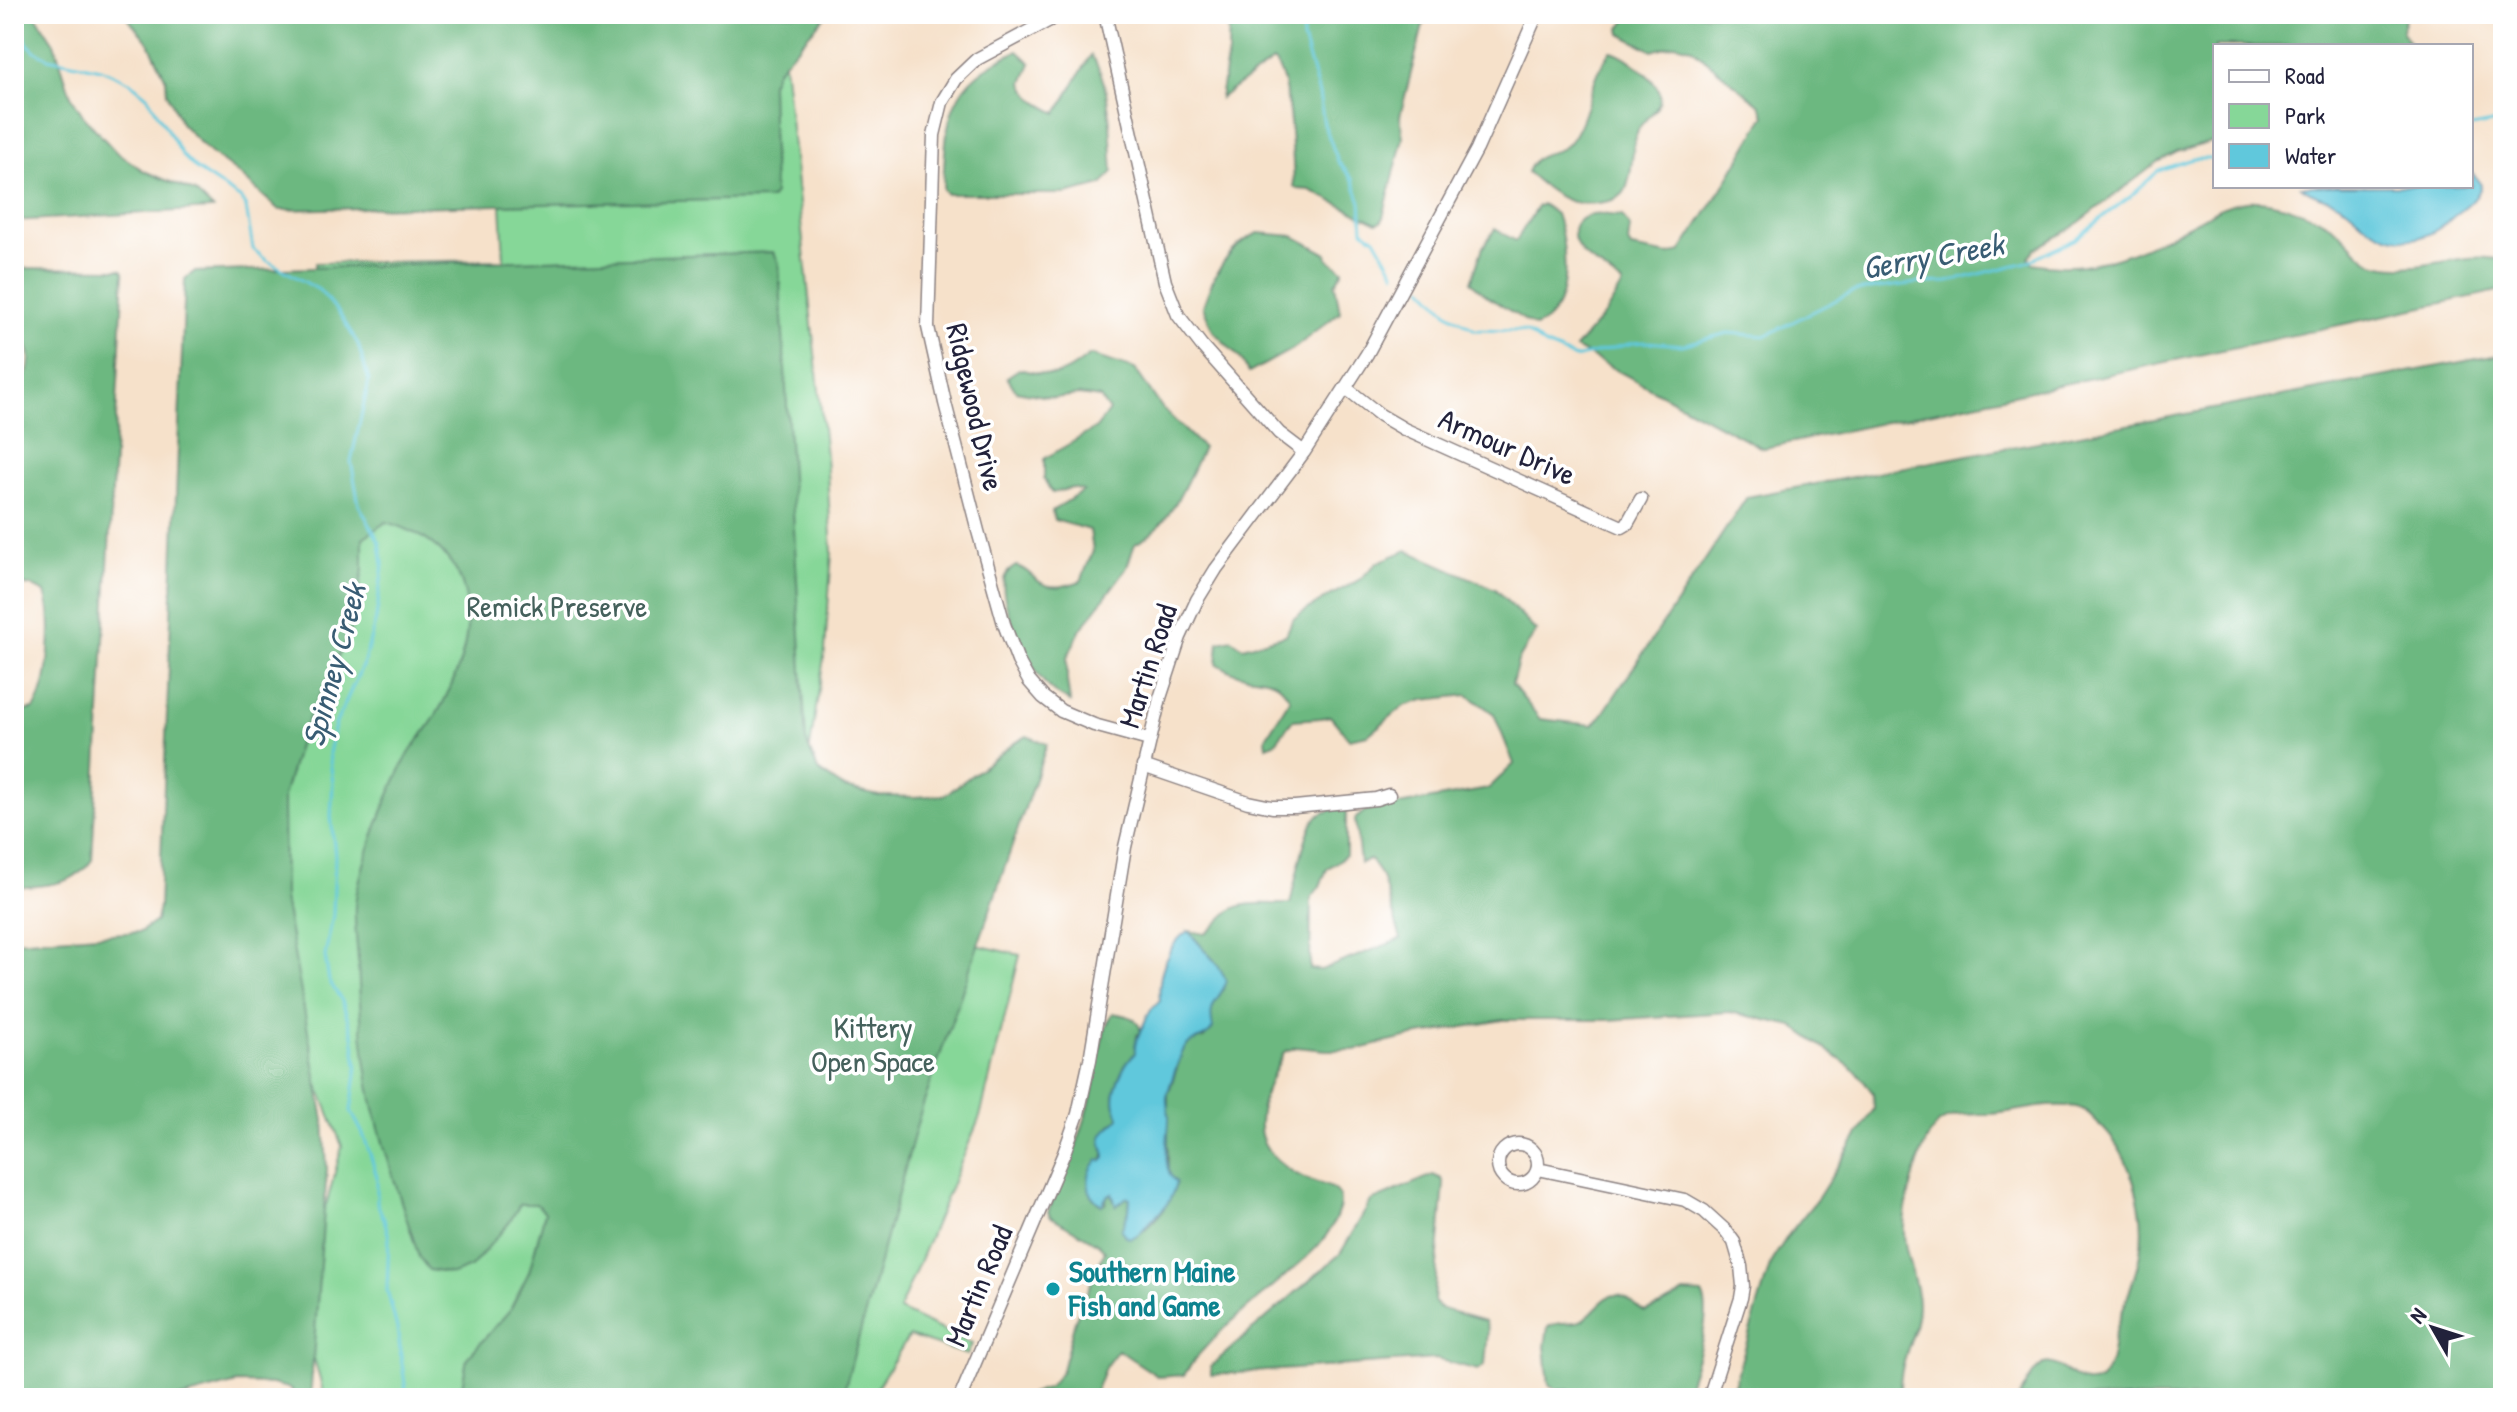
<svg xmlns="http://www.w3.org/2000/svg" width="2517" height="1412" font-family="'Patrick Hand',sans-serif">
  <style>
    .green { fill: #86d798; stroke: #547c6a; stroke-width: 2 }
    .forest { fill: #6cb880; stroke: #476d5e; stroke-width: 2 }
    .water { fill: #60c8dc; stroke: #41758c; stroke-width: 2 }
    .lines { fill: none; stroke-linecap: round; stroke-linejoin: round }
    .stream { stroke: #60c8dc; stroke-width: 3 }
    .minor-casing { stroke: #8c8282; stroke-width: 15 }
    .minor { stroke: #fff; stroke-width: 12 }
    .culture-dot { fill: #0f9aa8; stroke: #fff; stroke-width: 3 }
    .labels { text-anchor: middle; stroke-width: 7; stroke-linejoin: round; paint-order: stroke }
    .street-label { font-size: 30px; fill: #22223b; stroke: #fff }
    .park-label { font-size: 30px; fill: #45615c; stroke: #fff }
    .culture-label { font-size: 30px; font-weight: bold; fill: #0d838f; stroke: #fff; text-anchor: start }
    .water-label { font-size: 32px; font-style: italic; fill: #385c73; stroke: #fff }
  </style>
  <rect width="100%" height="100%" fill="#fff"/>
  <filter id="ink" filterUnits="userSpaceOnUse"><feTurbulence type="fractalNoise" baseFrequency=".0125" numOctaves="2"/><feDisplacementMap in="SourceGraphic" scale="16" xChannelSelector="R" yChannelSelector="G"/><feConvolveMatrix kernelMatrix="1 2 1 2 8 2 1 2 1" color-interpolation-filters="sRGB"/></filter>
  <filter id="wash" filterUnits="userSpaceOnUse"><feTurbulence type="fractalNoise" baseFrequency=".006" numOctaves="4" result="noise"/><feDisplacementMap in="SourceGraphic" scale="32" xChannelSelector="R" yChannelSelector="G"/><feGaussianBlur stdDeviation="1.8" result="paint"/><feColorMatrix in="noise" values="0 0 0 0 0 0 0 0 0 0 0 0 0 0 0 0 0 1.4 0 .05"/><feComposite in="paint" operator="in"/></filter>
  <g filter="url(#wash)">
    <rect width="100%" height="100%" fill="#f6e1ca"/>
    <path class="green" d="M779,16L826,456L832,552L825,651L809,753L807,906L1020,955L980,1117L899,1310L972,1344L967,1355L909,1336L870,1398H325L312,1351L309,1248L327,1202L342,1146L270,963L275,840L315,485V263L504,260L497,129Z"/>
    <path class="forest" d="M14,14H35L54,43L71,96L84,117L115,151L144,171L195,192L213,209L14,221Z
      M124,14H827L777,70L771,83L774,194L770,199L279,210L239,174L207,150L181,123L167,93L166,79L149,43Z
      M1229,14H1426L1400,116L1403,138L1382,221L1377,223L1310,190L1297,189L1294,186C1293,161 1291,75 1273,61L1220,98L1228,53Z
      M1630,14H1787L1791,17H1799L1802,14H2406L2402,30L2407,40L2414,46H2215V141L2177,152L2158,162L2073,227L2035,249L2029,257L2033,263C2092,276 2144,249 2195,222C2210,214 2223,205 2240,202C2266,196 2317,214 2338,231C2349,240 2361,258 2374,263C2414,277 2461,249 2502,260L2503,290L1765,448L1760,447L1575,348L1605,314L1623,285C1611,274 1595,265 1583,254C1578,248 1573,239 1574,231C1577,209 1606,215 1622,216L1630,227L1628,243L1631,248L1669,255L1681,251L1722,189L1765,115L1760,105L1691,48L1676,44L1652,51L1621,34L1620,28Z
      M1018,51L1031,63L1023,83C1029,99 1043,106 1057,113L1091,55C1112,82 1110,137 1113,171L1102,185L1066,194H947L943,190C946,119 946,81 1018,51Z
      M1611,51C1625,54 1658,80 1660,95C1662,110 1644,117 1638,130C1630,149 1634,174 1625,191C1617,205 1581,206 1567,200C1553,195 1538,182 1527,172C1539,144 1557,160 1571,140C1590,113 1590,77 1611,51Z
      M1542,204L1556,214C1567,244 1574,313 1535,327L1485,295L1471,282L1483,247L1495,229L1516,241L1537,207Z
      M1258,233L1294,236L1327,254L1328,259L1343,270L1335,284L1340,312L1296,347L1249,373L1240,358L1213,331L1203,306C1213,276 1228,246 1258,233Z
      M773,252L779,263L806,741L818,770L844,788L879,796L915,797L945,795L1016,742L1027,736L1047,744L919,1117L842,1398H460L467,1358L510,1310L529,1272L545,1212L536,1204H520L509,1223L471,1267L453,1274L429,1270L419,1257C404,1210 388,1164 376,1117C363,1067 360,1012 358,960C357,943 354,924 355,906C358,869 389,790 407,757C415,743 427,731 435,717C481,640 489,552 386,522L363,538V570L352,628L302,732L283,797L284,898L324,1120L327,1169L311,1387L312,1398H293L292,1389L272,1384L237,1383L181,1398H14V941L140,932L156,921L159,906L185,279L194,272Z
      M14,268L121,269L124,272L92,860C74,887 43,885 14,888V713L34,709C50,687 54,618 45,593L31,586L14,583V390C27,379 34,362 27,345C23,337 15,334 14,325C12,306 14,287 14,268Z
      M2503,354V1398H2019C2025,1388 2033,1369 2044,1364C2062,1357 2089,1405 2107,1370C2113,1359 2112,1346 2115,1335C2122,1307 2136,1281 2140,1253C2147,1213 2132,1158 2104,1129C2096,1121 2087,1109 2076,1107C2048,1102 2019,1112 1991,1114C1969,1115 1943,1111 1931,1133C1919,1153 1903,1208 1904,1232C1904,1257 1917,1279 1918,1303C1919,1335 1895,1365 1901,1398H1730L1771,1262L1789,1234L1818,1198L1874,1109L1873,1093L1856,1071L1793,1026L1730,1012L1608,1020H1503L1414,1036L1355,1050H1326L1296,1047L1284,1052C1273,1074 1259,1101 1260,1127C1260,1152 1291,1174 1312,1181C1319,1184 1328,1185 1334,1190C1341,1195 1341,1205 1338,1212C1329,1242 1302,1261 1279,1281C1246,1310 1208,1337 1184,1375L1159,1377L1118,1350L1105,1367L1093,1398H1026L1031,1393L1049,1387L1062,1370L1075,1320L1105,1251L1098,1244L1050,1216L1048,1212C1064,1176 1080,1140 1090,1102C1098,1072 1097,1039 1113,1013C1126,1016 1138,1016 1141,1032L1137,1035L1135,1053C1124,1063 1111,1091 1115,1106C1117,1110 1119,1114 1120,1118L1111,1125L1101,1143C1110,1159 1098,1165 1088,1177C1091,1191 1089,1198 1102,1205L1105,1204L1107,1196L1111,1193L1116,1206L1127,1197L1130,1198L1129,1211L1137,1236C1156,1220 1169,1207 1176,1182L1171,1178L1168,1169V1094L1183,1050L1190,1042L1204,1038L1212,1006L1224,988L1218,965L1188,931L1206,934C1215,927 1221,918 1230,911C1243,900 1273,905 1290,904C1295,885 1304,831 1316,818C1324,810 1336,809 1346,808V855L1327,869L1320,886L1311,898L1310,969L1321,970L1401,939L1382,877L1370,860L1360,863L1355,819L1365,811L1488,789L1514,764L1494,714L1468,695L1424,700L1404,706L1368,735L1349,739L1330,716C1317,720 1306,718 1293,720L1275,743L1267,746L1266,738L1290,699C1276,675 1265,680 1241,675C1232,673 1224,667 1217,664L1219,642L1232,639L1243,647L1286,635L1293,619L1324,599L1359,580L1378,562L1407,550L1495,589L1536,631L1518,661L1512,684L1540,719L1593,725L1602,715L1747,497Z
      M1090,355L1135,369L1163,409L1203,448C1186,482 1171,527 1135,544L1126,569L1081,629L1067,658V681L1070,702C1063,698 1055,694 1049,688C1031,669 999,606 1004,579C1006,572 1011,569 1016,566C1027,569 1029,574 1037,580C1051,591 1066,586 1081,581L1093,551L1090,530L1054,520L1052,511L1083,491L1072,488L1052,493L1044,479V459L1096,428L1109,411L1100,398L1079,395L1054,398L1016,391L1007,377L1019,369C1057,378 1059,379 1090,355Z
      M1433,1175L1442,1179L1444,1184L1434,1301L1439,1308L1485,1321L1488,1330L1485,1365L1478,1370L1436,1359L1211,1375V1366L1340,1254L1371,1201Z
      M1684,1293L1702,1294C1715,1315 1691,1374 1684,1398L1557,1389L1549,1385L1545,1346L1548,1327C1559,1320 1569,1325 1580,1321C1594,1316 1606,1287 1624,1297C1632,1301 1636,1308 1645,1312L1661,1306Z"/>
    <path class="water" d="M2471,171L2481,185C2478,200 2464,208 2453,217C2426,242 2402,247 2369,227C2359,220 2350,210 2340,204C2327,197 2311,196 2301,186H2471Z
      M1188,931L1218,965L1227,981C1219,1001 1207,1003 1213,1028C1205,1042 1191,1037 1184,1049C1179,1058 1169,1087 1167,1097C1166,1104 1169,1109 1169,1116C1170,1135 1159,1168 1176,1182C1168,1210 1164,1206 1146,1226C1141,1232 1139,1235 1131,1238L1126,1237L1121,1230L1129,1211L1130,1198L1127,1197L1116,1206L1112,1193L1107,1196L1102,1205C1085,1195 1084,1174 1098,1160L1102,1161L1105,1158C1105,1153 1103,1149 1102,1145C1098,1132 1113,1126 1119,1118C1119,1114 1116,1110 1115,1106C1111,1091 1124,1063 1135,1053C1134,1041 1138,1038 1142,1028C1149,1014 1147,1012 1160,1001C1157,977 1167,944 1188,931Z"/>
    <g class="lines">
      <path class="stream" d="M17,14L27,43L36,52L48,58L101,69L130,82L147,96L183,156L196,169L241,199L246,207L253,249L266,260L319,290L339,313L358,344L369,381L351,461L359,505L380,543L383,564L376,619L364,662L335,725L329,753L333,783L331,816L335,856L333,915L325,956L329,981L342,1001L353,1035L357,1066L351,1111L363,1134L371,1157L377,1177V1203L384,1219L389,1237L387,1290L397,1328L407,1398
        M1302,14L1303,39L1319,94L1324,124L1338,161L1353,180L1361,202L1363,230L1375,238L1395,273
        M2471,127L2503,121
        M1423,287L1448,313L1475,330L1521,331L1528,333L1544,345L1575,358L1633,343L1646,342L1682,345L1728,333L1765,336L1854,291L1919,283L1948,282L2027,262L2076,239L2104,216L2130,197L2159,170L2193,159H2215"/>
    </g>
  </g>
  <g filter="url(#ink)">
    <g class="lines">
      <defs>
        <path id="minor" d="M1061,14L977,59L956,79L942,102L934,135L928,327L945,403L978,531L1004,624L1018,661L1029,681L1043,697L1061,711L1094,725L1149,740
          M1105,14L1165,282L1178,315L1202,346L1279,433L1304,452
          M1346,388L1380,415L1404,429L1622,527L1627,524L1641,499
          M1143,766L1248,802L1272,807H1295L1376,799L1389,795
          M1498 1164a20 20 0 1 1 40 0a20 20 0 1 1-40 0Z
          M1538,1169L1685,1200L1704,1211L1726,1231L1734,1242L1741,1266L1743,1286L1741,1298L1709,1398
          M960,1398L1064,1153L1078,1114L1090,1060L1125,847L1160,698L1180,637L1197,600L1216,569L1304,452L1367,354L1477,149L1537,14"/>
      </defs>
      <use href="#minor" class="minor-casing"/>
      <use href="#minor" class="minor"/>
    </g>
  </g>
  <circle class="culture-dot" cx="1053" cy="1289" r="8"/>
  <g class="labels">
    <g class="street-label">
      <text transform="translate(975 407) rotate(77)" y="10">Ridgewood Drive</text>
      <text transform="translate(1507 447) rotate(24)" y="10">Armour Drive</text>
      <text transform="translate(1148 666) rotate(-72)" y="10">Martin Road</text>
      <text transform="translate(979 1286) rotate(-67)" y="10">Martin Road</text>
    </g>
    <g class="park-label">
      <text x="557" y="617">Remick Preserve</text>
      <text x="873" y="1038">Kittery<tspan x="873" dy="34">Open Space</tspan></text>
    </g>
    <g class="culture-label">
      <text x="1069" y="1282">Southern Maine<tspan x="1069" dy="34">Fish and Game</tspan></text>
    </g>
    <g class="water-label">
      <text transform="translate(1933 256) rotate(-10)" y="11">Gerry Creek</text>
      <text transform="translate(334 665) rotate(-75)" y="11">Spinney Creek</text>
    </g>
  </g>
  <rect width="2517" height="1412" fill="none" stroke="#fff" stroke-width="48"/>
  <rect x="2213" y="44" width="260" height="144" fill="#ffffff" stroke="#a7a7b1" stroke-width="2"/>
  <rect x="2229" y="70" width="40" height="12" fill="#ffffff" stroke="#a7a7b1" stroke-width="2"/>
  <text x="2285" y="84" font-size="24" fill="#22223b">Road</text>
  <rect x="2229" y="104" width="40" height="24" fill="#86d798" stroke="#a7a7b1" stroke-width="2"/>
  <text x="2285" y="124" font-size="24" fill="#22223b">Park</text>
  <rect x="2229" y="144" width="40" height="24" fill="#60c8dc" stroke="#a7a7b1" stroke-width="2"/>
  <text x="2285" y="164" font-size="24" fill="#22223b">Water</text>
  <g transform="translate(2433 1328) rotate(309)" stroke="#ffffff" stroke-width="6" paint-order="stroke">
  <path d="M0-6L14 30L0 20L-14 30Z" fill="#22223b"/>
  <text y="-12" font-size="22" font-weight="bold" text-anchor="middle" fill="#22223b">N</text>
  </g>
</svg>
